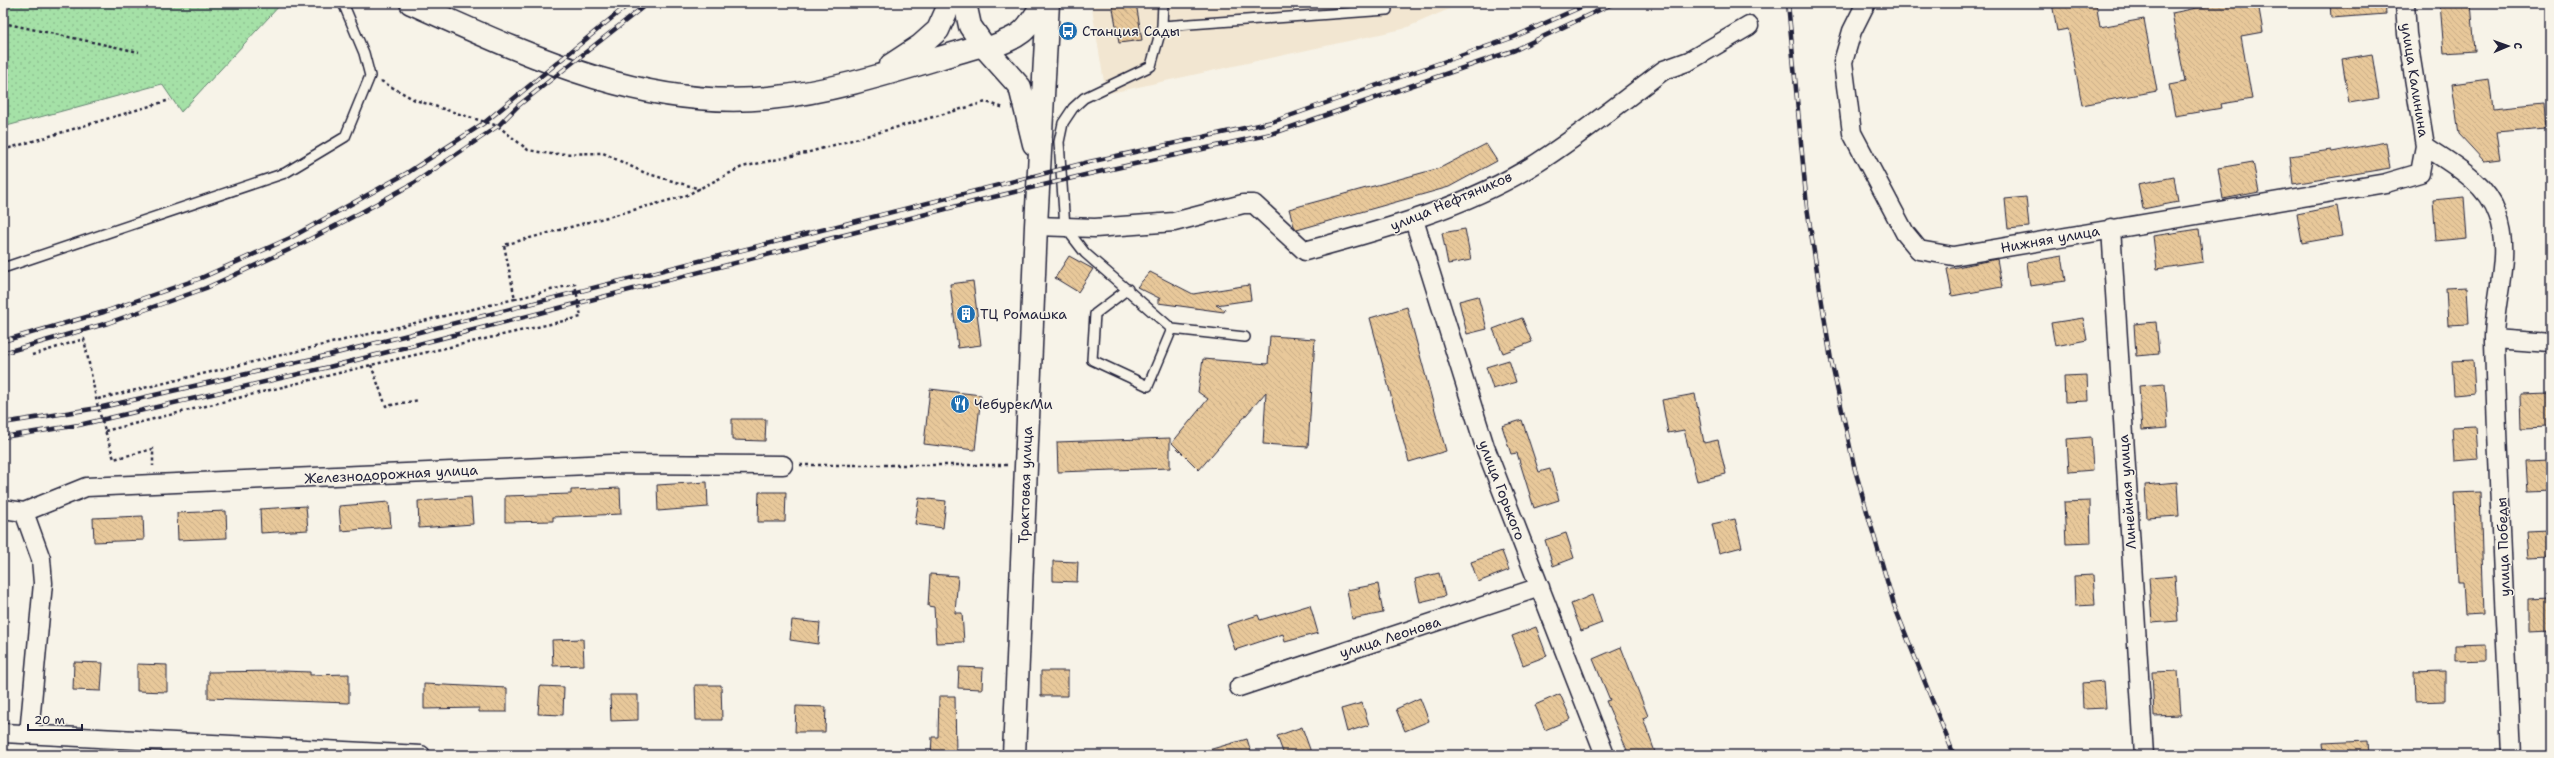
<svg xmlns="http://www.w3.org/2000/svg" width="2554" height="758" font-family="'Shantell Sans',sans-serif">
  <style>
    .built { fill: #f2e6d1 }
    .grass { fill: url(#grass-dots); stroke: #648271 }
    .building { fill: url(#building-back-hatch); stroke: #22223b }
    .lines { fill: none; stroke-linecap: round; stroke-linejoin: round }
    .lane-casing { stroke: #22223b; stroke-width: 12 }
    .street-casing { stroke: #22223b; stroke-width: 21 }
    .secondary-casing { stroke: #22223b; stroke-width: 25 }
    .highway-casing { stroke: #22223b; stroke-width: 25 }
    .path { stroke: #22223b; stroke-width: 2.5; stroke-dasharray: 3 3; stroke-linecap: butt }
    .lane { stroke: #f7f3e8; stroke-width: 9 }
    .street { stroke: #f7f3e8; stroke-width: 18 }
    .secondary { stroke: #f7f3e8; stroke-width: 22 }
    .highway { stroke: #f7f3e8; stroke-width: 22 }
    .rail-casing { stroke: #22223b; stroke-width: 4.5 }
    .rail { stroke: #f7f3e8; stroke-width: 3; stroke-dasharray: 9; stroke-linecap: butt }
    .labels { text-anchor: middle; stroke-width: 3; stroke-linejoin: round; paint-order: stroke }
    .poi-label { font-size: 14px; fill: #22223b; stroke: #f7f3e8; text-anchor: start }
    .street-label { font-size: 14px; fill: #22223b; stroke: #f7f3e8 }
  </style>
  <defs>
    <pattern id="grass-dots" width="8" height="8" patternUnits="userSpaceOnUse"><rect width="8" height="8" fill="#a5e1a7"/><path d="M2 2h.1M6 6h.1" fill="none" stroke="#8ec191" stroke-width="1.8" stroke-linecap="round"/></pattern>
    <pattern id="building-back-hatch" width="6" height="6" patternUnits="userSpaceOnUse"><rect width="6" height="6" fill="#e8c89a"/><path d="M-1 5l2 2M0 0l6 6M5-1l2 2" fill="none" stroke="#c7ac86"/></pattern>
  </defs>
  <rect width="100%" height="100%" fill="#f7f3e8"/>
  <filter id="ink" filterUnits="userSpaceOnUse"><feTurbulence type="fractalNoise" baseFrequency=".025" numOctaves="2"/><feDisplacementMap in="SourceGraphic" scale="8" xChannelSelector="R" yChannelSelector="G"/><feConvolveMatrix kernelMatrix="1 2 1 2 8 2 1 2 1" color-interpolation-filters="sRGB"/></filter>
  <g filter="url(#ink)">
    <path class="built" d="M1091,3H1463L1403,29L1106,94Z"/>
    <path class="grass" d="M3,3H282L181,112L162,84L3,127Z"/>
    <path class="building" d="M1112,3H1136L1142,40L1119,43Z
      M2052,3H2096L2100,27L2144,19L2157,91L2082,105L2068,29L2057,31Z
      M2206,3H2226L2227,6L2258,3L2263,32L2241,36L2252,99L2221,104L2222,108L2175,116L2169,85L2185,82L2172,13L2207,6Z
      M2330,3H2385L2386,14L2331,18Z
      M2440,3H2471L2475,51L2444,53Z
      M2372,54L2379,98L2349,103L2342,59Z
      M2489,79L2493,108L2544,103L2546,128L2496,132L2500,159L2484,161L2459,134L2452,84Z
      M2386,142L2390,168L2293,184L2290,156L2331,150L2332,152Z
      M1486,144L1497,161L1449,187L1297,230L1294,226L1289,209L1440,168Z
      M2253,162L2259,192L2223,199L2218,168Z
      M2174,177L2178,202L2143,209L2138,184Z
      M2026,197L2029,227L2008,229L2005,199Z
      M2464,197L2467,238L2436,241L2433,200Z
      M2337,206L2342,236L2302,243L2297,214Z
      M1465,229L1471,260L1448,264L1442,233Z
      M2199,229L2203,262L2157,269L2153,236Z
      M1069,256L1093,269L1078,292L1055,278Z
      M2062,256L2066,281L2030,286L2027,262Z
      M1997,259L2002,287L1952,296L1947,269Z
      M1150,272L1193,294L1249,285L1251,300L1216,305L1225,310L1224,312L1158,303V299H1161L1137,287Z
      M973,281L981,345L958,348L950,284Z
      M2467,287L2469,324L2448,325L2446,288Z
      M1478,296L1487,329L1467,334L1459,301Z
      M1407,307L1446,451L1409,462L1370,318Z
      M1522,318L1532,342L1503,353L1493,329Z
      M2083,318L2087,340L2055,346L2051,323Z
      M2156,322L2159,354L2136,356L2134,324Z
      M1270,336L1315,339L1308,447L1263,444L1266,392L1199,470L1172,443L1208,399L1198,392L1203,359L1268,364Z
      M1509,360L1516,382L1493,389L1486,367Z
      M2473,360L2475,393L2454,395L2452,361Z
      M2087,375L2088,401L2065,402L2064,376Z
      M2165,384L2168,428L2142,430L2139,386Z
      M930,389L981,395L975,450L924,444Z
      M1695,394L1704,443L1718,440L1726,474L1697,481L1684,430L1668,433L1662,400Z
      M2549,394L2550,427L2521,428L2520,395Z
      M732,419H766L765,441L732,440Z
      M1522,420L1539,472L1550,469L1559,500L1534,508L1517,453L1511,454L1502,426Z
      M2476,426L2478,459L2454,461L2452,427Z
      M2091,437L2093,470L2069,472L2067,439Z
      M1170,438V468L1058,472L1057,442Z
      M2550,461L2551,491L2527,492L2525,462Z
      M707,482L708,507L658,511L657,485Z
      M2177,482L2179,516L2147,518L2145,485Z
      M620,488L621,514L553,517V521L505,522V496L571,494V490Z
      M759,492H786L785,522H758Z
      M2480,492L2484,614L2465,615L2463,582H2458L2454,493Z
      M471,497L473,524L419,528L418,501Z
      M919,498L946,501L943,528L915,524Z
      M2090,501L2091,543L2066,544L2064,502Z
      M389,502L391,527L341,531L339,506Z
      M306,506L308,530L261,533L260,509Z
      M226,511L227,538L178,540L177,513Z
      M143,516L144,540L94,542L93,518Z
      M1735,519L1742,547L1719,553L1712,524Z
      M2550,530L2551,557L2528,558L2526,531Z
      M1566,533L1574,558L1553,566L1545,540Z
      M1502,551L1509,570L1478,582L1471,562Z
      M1053,561L1078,562L1077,582L1053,581Z
      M1439,573L1445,596L1420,602L1415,579Z
      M930,574L958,576L955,613H962L964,642L936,643L934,607L928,606Z
      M2093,575L2095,605L2075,606L2074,576Z
      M2175,576L2178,621L2152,623L2149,578Z
      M1378,584L1383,613L1352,619L1347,590Z
      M1592,595L1602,623L1581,631L1571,604Z
      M2551,598V630L2529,631V599Z
      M1310,605L1318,633L1285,642L1283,634L1235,650L1227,625L1258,615L1260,620Z
      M792,620L820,623L818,644L790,640Z
      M1536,627L1547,656L1523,665L1512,636Z
      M583,639L584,665L553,666L552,640Z
      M2486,644V660L2455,661V645Z
      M1621,647L1648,716L1643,718L1656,755H1629L1606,701L1610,700L1593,659Z
      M74,662L103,663L101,691L73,690Z
      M137,664L167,665V692L137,691Z
      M959,667L983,668L982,689L958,688Z
      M283,671L310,672V675L349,674V703L208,698V672Z
      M1041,671H1068V696H1041Z
      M2178,671L2181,715L2154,716L2152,672Z
      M2445,671V701L2415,702L2414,672Z
      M2104,681L2106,708L2083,709L2082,683Z
      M424,684L507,688V712H479V708L424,709Z
      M695,685H721L722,720H696Z
      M540,686L564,687L563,715L538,714Z
      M1560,694L1571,719L1545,730L1535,705Z
      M610,695H638V720L611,721Z
      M939,696H955L956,755H931L932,737H938Z
      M1420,698L1429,721L1405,731L1396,709Z
      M1362,703L1369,725L1347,732L1341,709Z
      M796,706L826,707L825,732H795Z
      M1302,727L1312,755H1284L1277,736Z
      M1247,739L1252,755H1206L1205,751Z
      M2368,741L2369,755H2324L2323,743Z"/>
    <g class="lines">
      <defs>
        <path id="lane" d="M1163,3L1162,26L1151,66L1084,98L1073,108L1063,123L1059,142L1065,227L1085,253L1172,329L1245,337
          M1162,26L1387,10
          M3,268L285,173L345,137L370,76L364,53L343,3
          M1128,289L1095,314L1092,360L1148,386L1172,329"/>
        <path id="street" d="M1866,3L1852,31L1843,62L1852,133L1905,233L1919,250L1953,256L2386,183L2420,173L2425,146
          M2405,3L2407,34L2425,146C2452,164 2486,182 2497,214C2513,255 2493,299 2494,342C2498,479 2505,617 2511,755
          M1414,220L1485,447L1605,755
          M1036,226L1095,228L1174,222L1243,204H1254L1305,251C1383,230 1468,207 1537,163C1581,135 1622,101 1664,70L1689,61L1749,26
          M2111,228L2144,755
          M2494,339L2551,343
          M3,509L24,512L86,487L611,464L783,465
          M24,512L41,559L43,583L29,734
          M1239,687L1540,587
          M3,733L421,755"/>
        <path id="secondary" d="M411,3C523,53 643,111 769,98C842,91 913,65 983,45
          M891,65L920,46L938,30L950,3"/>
        <path id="highway" d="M965,3L970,26L986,49C1020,36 1025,35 1043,3
          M986,49L1020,87L1034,144
          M1014,755L1036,226L1048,3"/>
      </defs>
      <use href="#lane" class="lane-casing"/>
      <use href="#street" class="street-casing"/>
      <use href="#secondary" class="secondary-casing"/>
      <use href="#highway" class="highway-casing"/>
      <path class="path" d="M3,23L139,52
        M381,81L415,100L498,126L528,150L551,154L603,153L645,173L700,189
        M3,150L170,100
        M32,355L84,339L98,408L114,459L153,449V466
        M371,365L386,406L419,400
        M98,399L515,299L504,245L685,196L742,167L806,153L986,102L1004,108
        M105,431L371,365L581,317L575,284L515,299
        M800,465H1007"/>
      <use href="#lane" class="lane"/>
      <use href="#street" class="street"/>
      <use href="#secondary" class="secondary"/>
      <use href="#highway" class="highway"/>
      <defs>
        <path id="rail" d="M1788,3L1807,207L1831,360L1855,470L1894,605L1954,755
          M3,341L104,312L201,278L290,238L407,173L484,123L630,3
          M3,353L108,323L206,288L295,247L360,213L414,183L498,126L519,105L648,3
          M3,423L98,408L325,356L1089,162L1272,122L1514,37L1590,3
          M3,437L79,425L329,367L977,201L1089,174L1271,134L1515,50L1614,3"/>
      </defs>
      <use href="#rail" class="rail-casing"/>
      <use href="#rail" class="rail"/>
    </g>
  </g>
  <defs>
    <symbol id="bus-disc" viewBox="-11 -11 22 22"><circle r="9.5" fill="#1f6fb2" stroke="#f7f3e8"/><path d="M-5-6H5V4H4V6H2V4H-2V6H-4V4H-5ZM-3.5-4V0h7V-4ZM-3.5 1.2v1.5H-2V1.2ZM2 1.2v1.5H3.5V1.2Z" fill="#fff"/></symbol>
    <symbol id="building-disc" viewBox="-11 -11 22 22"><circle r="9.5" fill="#1f6fb2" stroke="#f7f3e8"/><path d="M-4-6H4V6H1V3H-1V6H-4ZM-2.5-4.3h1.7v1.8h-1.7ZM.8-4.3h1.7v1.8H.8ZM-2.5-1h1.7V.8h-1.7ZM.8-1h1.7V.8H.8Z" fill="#fff"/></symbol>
    <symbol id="restaurant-disc" viewBox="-11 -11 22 22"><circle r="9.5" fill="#1f6fb2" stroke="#f7f3e8"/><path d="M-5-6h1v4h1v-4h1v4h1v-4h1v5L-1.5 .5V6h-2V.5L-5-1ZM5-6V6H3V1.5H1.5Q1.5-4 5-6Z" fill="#fff"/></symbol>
  </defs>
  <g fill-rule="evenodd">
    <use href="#bus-disc" x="1057" y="20" width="22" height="22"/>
    <use href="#building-disc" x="955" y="303" width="22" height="22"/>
    <use href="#restaurant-disc" x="949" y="393" width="22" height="22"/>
  </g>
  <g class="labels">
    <g class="poi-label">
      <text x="1082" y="36">Станция Сады</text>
      <text x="980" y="319">ТЦ Ромашка</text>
      <text x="974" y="409">ЧебурекМи</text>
    </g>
    <g class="street-label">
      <text transform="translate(2415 80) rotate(81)" y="5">улица Калинина</text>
      <text transform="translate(1451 201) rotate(-23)" y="5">улица Нефтяников</text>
      <text transform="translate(2050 239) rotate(-10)" y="5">Нижняя улица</text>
      <text transform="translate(391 474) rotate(-3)" y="5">Железнодорожная улица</text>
      <text transform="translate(1025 485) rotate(-88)" y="5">Трактовая улица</text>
      <text transform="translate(1502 490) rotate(69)" y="5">улица Горького</text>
      <text transform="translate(2127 492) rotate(-94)" y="5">Линейная улица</text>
      <text transform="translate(2503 547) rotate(-92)" y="5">улица Победы</text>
      <text transform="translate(1390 637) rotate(-18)" y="5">улица Леонова</text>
    </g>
  </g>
  <rect width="2554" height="758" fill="none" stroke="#f7f3e8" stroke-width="16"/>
  <rect x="8" y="8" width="2538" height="742" fill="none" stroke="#22223b" stroke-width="1.5" filter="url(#ink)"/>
  <g transform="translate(2508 46) rotate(88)" stroke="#f7f3e8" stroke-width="3" paint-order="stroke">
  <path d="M0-3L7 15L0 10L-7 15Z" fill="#22223b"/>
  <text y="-6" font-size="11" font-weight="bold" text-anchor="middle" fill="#22223b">С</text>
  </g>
  <path d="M28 724v6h54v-6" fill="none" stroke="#22223b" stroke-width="2"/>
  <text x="34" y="724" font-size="12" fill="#22223b" stroke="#f7f3e8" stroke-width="3" paint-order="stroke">20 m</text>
</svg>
